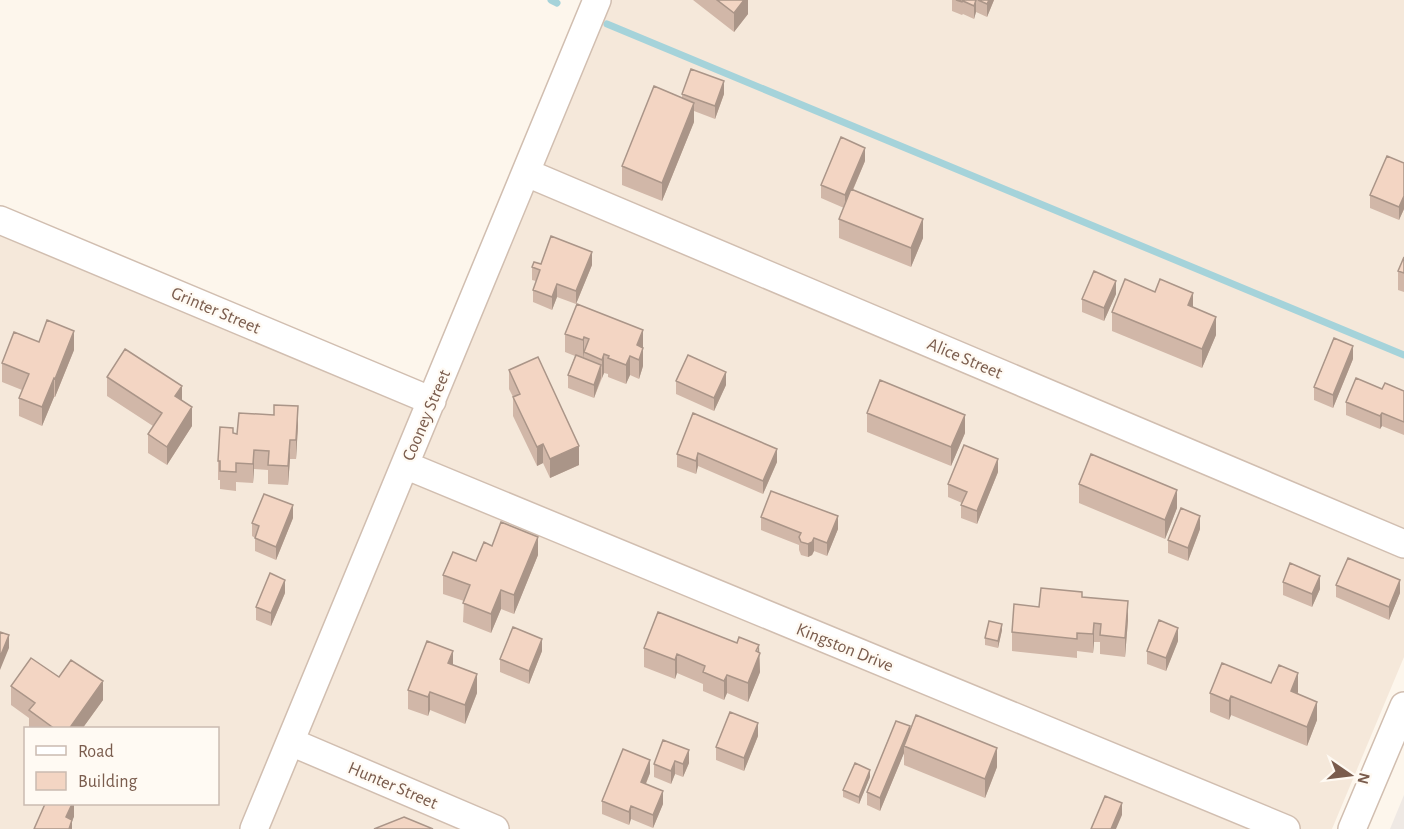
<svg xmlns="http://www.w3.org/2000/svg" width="1404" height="829" font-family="'Alegreya Sans',sans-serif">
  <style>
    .residential { fill: #f5e8da; fill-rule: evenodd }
    .industrial { fill: #efe9e4 }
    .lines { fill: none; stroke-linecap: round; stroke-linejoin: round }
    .stream { stroke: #a5d3da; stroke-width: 7 }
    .street-casing { stroke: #d1beb0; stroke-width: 30 }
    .street { stroke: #fff; stroke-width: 27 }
    .wall { fill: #d1b7a8 }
    .shaded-wall { fill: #aa9588 }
    .building { fill: #f3d5c3; stroke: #aa9588; stroke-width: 1.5 }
    .labels { text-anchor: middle; stroke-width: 4.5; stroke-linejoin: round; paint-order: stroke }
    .street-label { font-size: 18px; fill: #7a5c4d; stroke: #fffaf3 }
  </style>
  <rect width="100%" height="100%" fill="#fdf6ec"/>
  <path class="residential" d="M596,0H1404V657L1332,829H0V220L432,400ZM26,728H218V804H26Z"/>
  <path class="industrial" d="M1404,795V829H1390Z"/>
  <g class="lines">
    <path class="stream" d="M551,0L557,3
      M607,24L1404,355"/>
    <defs>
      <path id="street" d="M527,173L1404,544
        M0,220L432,401
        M405,465L1286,829
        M291,742L495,829
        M254,829L597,0
        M1352,829L1404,706"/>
    </defs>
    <use href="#street" class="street-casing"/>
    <use href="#street" class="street"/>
  </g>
  <path class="wall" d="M693,0H748V14L734,32Z
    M952,0H994L987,17L976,12L974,19L963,14L962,15L952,11Z
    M682,94H724L715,119L694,111V122L662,201L622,185V166L682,98Z
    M865,161L853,190L923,238L911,267L839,238V219L844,208L821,198V185Z
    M1404,163V209L1399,220L1370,208V195Z
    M1404,257V292L1398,290V271Z
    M541,264L592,265L576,304L557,297L552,310L533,302V290L536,281L532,280V267Z
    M1116,294L1104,321L1082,312V299Z
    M1193,308L1216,335L1202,368L1112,331V312Z
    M643,330V366L639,379L630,375L626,384L608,377V374L604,373L594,398L568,388V375L575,356L565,352V334Z
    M39,342L74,350L55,397H54L42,426L19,416V398L22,390L2,382V363Z
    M1353,359L1333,408L1314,400V387Z
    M509,370L579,465L550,478L543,463L537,466L513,416V397L509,389Z
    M107,377L182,401L192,426L167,465L148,453V434L153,426L107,396Z
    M676,381L726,385L714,411L676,394Z
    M1382,389L1404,391V435L1382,426L1380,429L1346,415V402Z
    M693,413L777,462L763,494L698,466L696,474L677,467V454Z
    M867,413L965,433L951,466L867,432Z
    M298,425L296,459H290L288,485L268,484V470L254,469L253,483L236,482V491L220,489V480H218V461L233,433L237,434Z
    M998,472L977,524L961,518V505L962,503L948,497V484Z
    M1079,484L1177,508L1165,539L1079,503Z
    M761,517L838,529L827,556L814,551L812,555L808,557L801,555L799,550V545L761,530Z
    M293,518L276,560L255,551V538L252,536V523Z
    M1200,529L1188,561L1168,553V540Z
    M492,546L538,555L514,614L501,609L491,633L463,622L464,601L443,594V575L476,561Z
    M1283,582L1320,589L1312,607L1283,595Z
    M1336,585L1400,593L1389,620L1336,597Z
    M285,593L271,626L256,620V607Z
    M1082,597L1128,620L1125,657L1100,654V642H1094L1093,653L1077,651V658L1012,651V632L1039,607Z
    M1002,630L998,648L985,645V638Z
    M1178,641L1166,671L1147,664V651Z
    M644,648L759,652L760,672L748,702L727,693L724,700L703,691V684L677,673L675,679L644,667Z
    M542,651L529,684L500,672V659Z
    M453,665L477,693L465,724L430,710L428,716L408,709V690Z
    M59,677L103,700L82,729H29V718L11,705V686Z
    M1271,683L1298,692V693L1317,720L1307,746L1231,715L1229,720L1210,712V693Z
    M910,732L997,767L985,798L904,765V753L880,811L867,805V792Z
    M758,736L744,771L716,760V747Z
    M663,740L689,763L683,777L675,774L671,784L654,777V764Z
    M650,773L646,784L663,804L653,828L631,819L629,825L602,814V801Z
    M870,777L859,804L843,797V790Z"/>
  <path class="shaded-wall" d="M744,0H748V14L734,32V13Z
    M976,0V12L974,19V6Z
    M989,0H994L987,17V4Z
    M724,81V94L715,119V106Z
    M694,103V122L662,201V183Z
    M865,148V161L845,208V195Z
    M1404,196V209L1399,220V207Z
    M923,219V238L911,267V248Z
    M592,252V265L576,304V291Z
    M1116,281V294L1104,321V308Z
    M557,284V297L552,310V297Z
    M1193,293V312L1188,305Z
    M1216,317V335L1202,368V349Z
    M643,330V366L639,379V360L637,345Z
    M74,331V350L55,397V379Z
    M584,337V352L583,359V340Z
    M1353,346V359L1333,408V395Z
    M604,354V373L602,378V360Z
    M630,356V375L626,384V365Z
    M601,365V378L594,398V385Z
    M726,372V385L714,411V398Z
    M54,378V397L42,426V407Z
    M182,386V405L175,396Z
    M298,406V425L296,459V440Z
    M192,407V426L167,465V447Z
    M1382,413V426L1380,429V416Z
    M965,415V433L951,466V447Z
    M290,440V459L288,485V466Z
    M543,444V463L537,466V447Z
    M579,446V465L550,478V459Z
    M777,449V462L763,494V481Z
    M254,450V469L253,483V464Z
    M698,453V466L696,474V461Z
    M998,459V472L977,524V511Z
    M1177,490V508L1165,539V520Z
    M293,505V518L276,560V547Z
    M838,516V529L827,556V543Z
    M1200,516V529L1188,561V548Z
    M538,537V555L514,614V595Z
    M814,538V551L812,555L808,557V544Z
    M1320,576V589L1312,607V594Z
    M285,580V593L271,626V613Z
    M1400,580V593L1389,620V607Z
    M501,590V609L491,633V614Z
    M1128,601V620L1125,657V638Z
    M1094,623V642L1093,653V634Z
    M1002,624V630L998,648V641Z
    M1178,628V641L1166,671V658Z
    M9,635V648L0,670V657Z
    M542,639V651L529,684V671Z
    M759,645L760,672L748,702V683Z
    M453,651V670L448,663Z
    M677,654V673L675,679V660Z
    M1298,673V692L1291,710V691Z
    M477,674V693L465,724V705Z
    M727,675V693L724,700V681Z
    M103,681V700L82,729H69Z
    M430,692V710L428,716V697Z
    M1231,696V715L1229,720V701Z
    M1317,702V720L1307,746V727Z
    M758,723V736L744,771V758Z
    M910,726V739L904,746V753L880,811V798Z
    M997,748V767L985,798V779Z
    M689,750V763L683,777V764Z
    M650,760V773L641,795V782Z
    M675,761V774L671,784V771Z
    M870,770V777L859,804V797Z
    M663,791V804L653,828V815Z
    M1122,803V815L1116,829H1111Z
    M72,804H74V817L72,821V829H66V817Z
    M631,806V819L629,825V812Z"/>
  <path class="building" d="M717,0H744L734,13Z
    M956,0H976L974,6L963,1L962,2Z
    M978,0H989L987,4Z
    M691,69L724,81L715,106L682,94Z
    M654,86L694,103L662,183L622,166Z
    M841,137L865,148L845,195L821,185Z
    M1387,156L1404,163V196L1399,207L1370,195Z
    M851,189L923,219L911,248L839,219Z
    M551,236L592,252L576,291L557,284L552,297L533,290L540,270L532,267L534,262L541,264Z
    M1404,257V273L1398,271Z
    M1094,271L1116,281L1104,308L1082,299Z
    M1125,279L1155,292L1160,279L1193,293L1188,305L1216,317L1202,349L1112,312Z
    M577,304L643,330L637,345L643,348L639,360L630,356L626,365L608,358L609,356L604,354L602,360L584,352L589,339L584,337L583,340L565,334Z
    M47,320L74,331L55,379L54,378L42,407L19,398L29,374L2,363L14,332L39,342Z
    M1334,338L1353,346L1333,395L1314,387Z
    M125,349L182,386L175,396L192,407L167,447L148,434L162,413L107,377Z
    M576,355L601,365L594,385L568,375Z
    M688,355L726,372L714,398L676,381Z
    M538,357L579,446L550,459L543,444L537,447L513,397L520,394L509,370Z
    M1356,378L1382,389L1385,383L1404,391V422L1382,413L1380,416L1346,402Z
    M880,380L965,415L951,447L867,413Z
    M274,405L298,406L296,440H290L288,466L268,465L269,451L254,450L253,464L236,463V472L220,471V461H218L220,427L233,428V433L237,434L239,413L274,415Z
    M693,413L777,449L763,481L698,453L696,461L677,454Z
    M964,445L998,459L977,511L961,505L967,492L948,484Z
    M1091,454L1177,490L1165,520L1079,484Z
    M771,491L838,516L827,543L814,538L812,542L808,544L801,542L799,537L801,533L761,517Z
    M264,494L293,505L276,547L255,538L259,526L252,523Z
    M1181,508L1200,516L1188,548L1168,540Z
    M501,522L538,537L514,595L501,590L491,614L463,603L470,585L443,575L453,552L476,561L484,542L492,546Z
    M1348,558L1400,580L1389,607L1336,585Z
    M1290,563L1320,576L1312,594L1283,582Z
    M270,573L285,580L271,613L256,607Z
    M1041,588L1082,592V597L1128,601L1125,638L1100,635L1101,624L1094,623L1093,634L1077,633V639L1012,632L1014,604L1039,607Z
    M658,612L737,643L739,637L759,645L756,651L760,653L748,683L727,675L724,681L703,672L705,666L677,654L675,660L644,648Z
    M1159,620L1178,628L1166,658L1147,651Z
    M989,621L1002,624L998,641L985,638Z
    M513,627L542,639L529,671L500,659Z
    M0,632L9,635L0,657Z
    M427,641L453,651L448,663L477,674L465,705L430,692L428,697L408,690Z
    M31,658L59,677L71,660L103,681L69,729H55L29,710L35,703L11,686Z
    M1222,663L1271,683L1279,665L1298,673L1291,691L1317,702L1307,727L1231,696L1229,701L1210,693Z
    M730,712L758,723L744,758L716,747Z
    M916,715L997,748L985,779L904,746Z
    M896,721L910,726L880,798L867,792Z
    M663,740L689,750L683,764L675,761L671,771L654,764Z
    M623,749L650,760L641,782L663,791L653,815L631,806L629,812L602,801Z
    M855,763L870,770L859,797L843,790Z
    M1105,796L1122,803L1111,829H1091Z
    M45,804H72L66,817L72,820L69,829H34Z
    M404,817L433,829H374Z"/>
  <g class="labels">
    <g class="street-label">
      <text transform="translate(216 310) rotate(23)" y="6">Grinter Street</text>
      <text transform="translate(965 358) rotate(23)" y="6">Alice Street</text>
      <text transform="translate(426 415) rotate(-67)" y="6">Cooney Street</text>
      <text transform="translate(845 647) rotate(22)" y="6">Kingston Drive</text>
      <text transform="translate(393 785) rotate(23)" y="6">Hunter Street</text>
    </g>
  </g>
  <rect x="24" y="727" width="195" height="78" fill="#fffaf3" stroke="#cabbb1" stroke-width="1.5"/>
  <rect x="36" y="746" width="30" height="9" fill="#ffffff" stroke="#cabbb1" stroke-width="1.5"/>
  <text x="78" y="757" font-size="18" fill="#7a5c4d">Road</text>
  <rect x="36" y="772" width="30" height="18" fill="#f3d5c3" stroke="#cabbb1" stroke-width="1.5"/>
  <text x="78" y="787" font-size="18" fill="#7a5c4d">Building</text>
  <g transform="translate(1350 775) rotate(104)" stroke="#fffaf3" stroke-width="4.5" paint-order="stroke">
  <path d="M0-4.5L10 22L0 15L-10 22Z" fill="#7a5c4d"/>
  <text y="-9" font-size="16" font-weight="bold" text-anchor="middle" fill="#7a5c4d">N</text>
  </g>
</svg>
